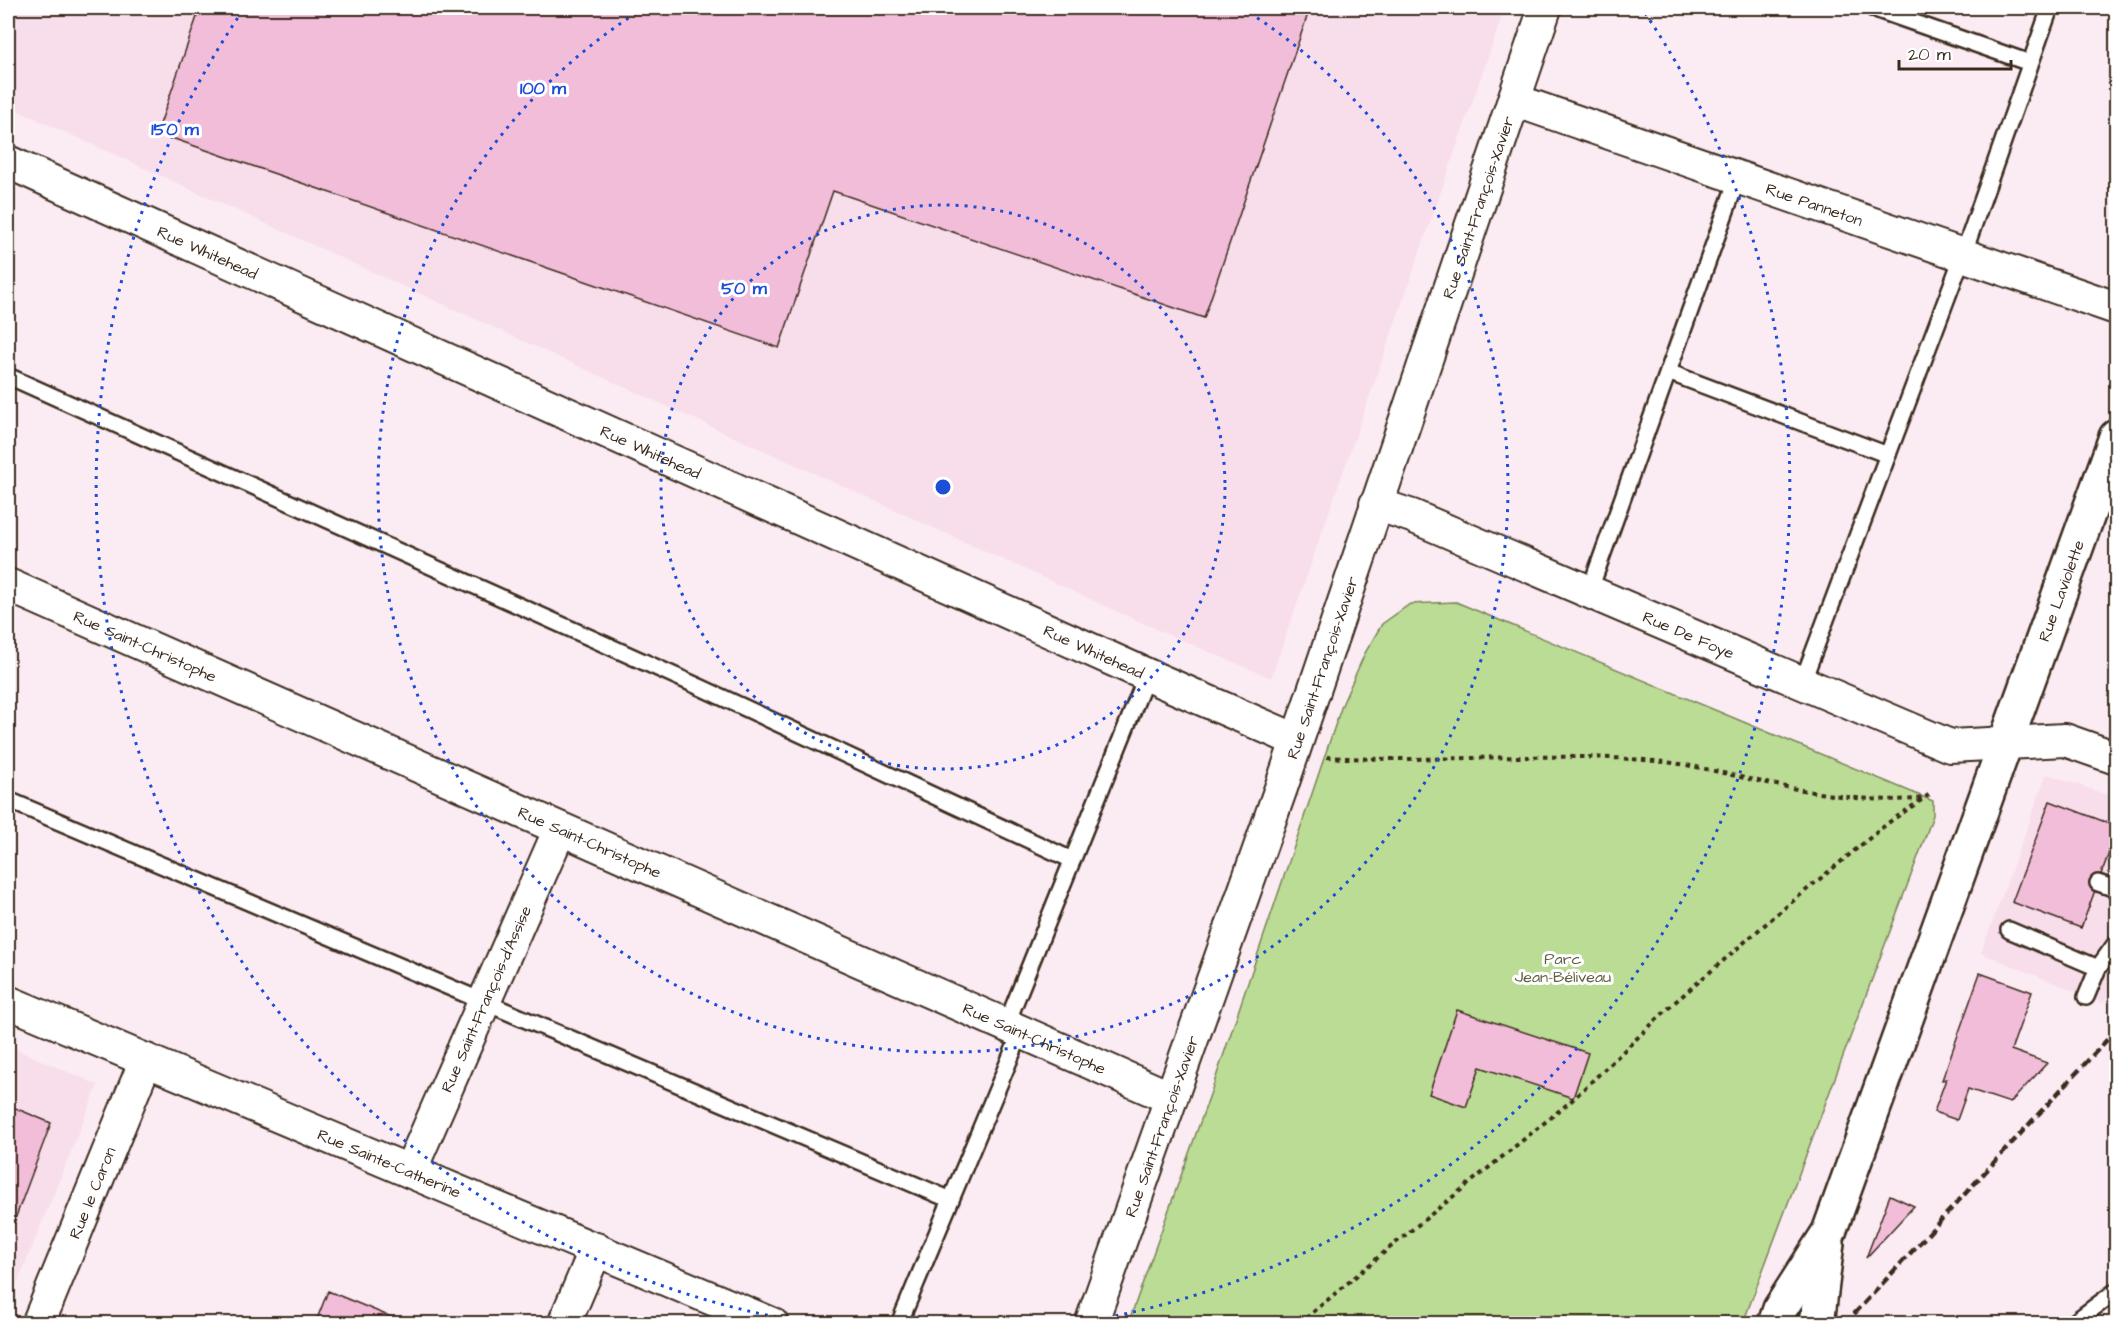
<svg xmlns="http://www.w3.org/2000/svg" width="2124" height="1331" font-family="'Architects Daughter',sans-serif">
  <style>
    .built { fill: #f8ddeb }
    .green { fill: #bbdc95; stroke: #7b835a; stroke-width: 1.5 }
    .building { fill: #f2bdd8; stroke: #3b2a1e; stroke-width: 1.5 }
    .lines { fill: none; stroke-linecap: round; stroke-linejoin: round }
    .service-casing { stroke: #3b2a1e; stroke-width: 20 }
    .minor-casing { stroke: #3b2a1e; stroke-width: 36 }
    .secondary-casing { stroke: #3b2a1e; stroke-width: 38 }
    .path { stroke: #3b2a1e; stroke-width: 4; stroke-dasharray: 4.5 4.5; stroke-linecap: butt }
    .service { stroke: #fff; stroke-width: 15 }
    .minor { stroke: #fff; stroke-width: 32 }
    .secondary { stroke: #fff; stroke-width: 33 }
    .rail { stroke: #3b2a1e; stroke-width: 4.5; stroke-dasharray: 9 4.5; stroke-linecap: butt }
    .ring { fill: none; stroke: #1d4ed8; stroke-width: 3; stroke-dasharray: 3 6 }
    .labels { text-anchor: middle; stroke-width: 6; stroke-linejoin: round; paint-order: stroke }
    .street-label { font-size: 16px; fill: #3b2a1e; stroke: #fff }
    .park-label { font-size: 16px; fill: #615f42; stroke: #fff }
    .centre { fill: #1d4ed8; stroke: #fff; stroke-width: 3 }
    .ring-label { font-size: 18px; text-anchor: middle; font-weight: bold; fill: #1d4ed8; stroke: #fff; stroke-width: 6; stroke-linejoin: round; paint-order: stroke }
  </style>
  <rect width="100%" height="100%" fill="#fbebf3"/>
  <filter id="ink" filterUnits="userSpaceOnUse"><feTurbulence type="fractalNoise" baseFrequency=".0167" numOctaves="2"/><feDisplacementMap in="SourceGraphic" scale="12" xChannelSelector="R" yChannelSelector="G"/><feConvolveMatrix kernelMatrix="1 2 1 2 8 2 1 2 1" color-interpolation-filters="sRGB"/></filter>
  <g filter="url(#ink)">
    <path class="built" d="M8,8H1505L1271,678L1158,630L8,106Z
      M2047,774L2116,798V988L2103,1003L1981,953Z
      M8,1046L98,1085L8,1306Z"/>
    <path class="green" d="M1456,602L1933,801V815L1922,846L1743,1323L1128,1324L1212,1089L1342,705L1365,653L1382,624L1410,604Z"/>
    <path class="building" d="M200,8H1310L1204,318L833,191L779,348L157,133Z
      M2050,801L2116,826V834L2081,928L2012,902Z
      M1980,973L2032,992L2011,1050L2047,1063L2010,1103L1968,1089L1957,1120L1934,1112L1946,1079L1942,1080Z
      M1457,1010L1588,1053L1573,1098L1480,1067L1466,1107L1429,1094Z
      M8,1105L51,1123L8,1238Z
      M1890,1195L1914,1206L1866,1258Z
      M328,1291L408,1324H315Z"/>
    <g class="lines">
      <defs>
        <path id="service" d="M1872,8L2030,63
          M1668,372L1888,455
          M8,376L702,688L1072,860
          M2094,501L2116,509
          M1589,592L1738,177
          M1802,683L1963,255L2050,8
          M8,800L951,1200
          M2098,883L2116,889
          M2009,930L2098,968
          M2086,997L2098,968L2116,943
          M1006,1025L1147,675
          M899,1324L1021,1032
          M2072,1324L2116,1291"/>
        <g id="minor">
          <path id="s1" d="M1514,100L2116,308"/>
          <path id="s2" d="M8,162L1147,675L1296,740"/>
          <path id="s3" d="M1376,504L1412,516L1950,746L2065,740L2116,758"/>
          <path id="s4" d="M8,585L1171,1098"/>
          <path id="s5" d="M8,1002L772,1324"/>
          <path id="s6" d="M410,1171L560,829"/>
          <path id="s7" d="M38,1324L146,1060"/>
          <path d="M564,1324L596,1249"/>
          <path id="s8" d="M1091,1324L1281,788L1545,8"/>
        </g>
        <g id="secondary">
          <path id="s9" d="M1775,1324L1780,1309L1829,1232L2116,437"/>
          <path d="M1816,1324L1818,1316L1827,1243"/>
        </g>
      </defs>
      <use href="#service" class="service-casing"/>
      <use href="#minor" class="minor-casing"/>
      <use href="#secondary" class="secondary-casing"/>
      <path class="path" d="M1327,757C1442,764 1559,749 1673,763C1696,766 1718,772 1740,777C1798,790 1866,805 1925,798
        M1299,1324L1387,1250L1570,1102L1674,1003L1776,915L1888,823L1930,794"/>
      <use href="#service" class="service"/>
      <use href="#minor" class="minor"/>
      <use href="#secondary" class="secondary"/>
      <path class="rail" d="M1845,1324L2116,1030"/>
    </g>
  </g>
  <g class="ring">
    <circle cx="943" cy="487" r="282"/>
    <path d="M1242 8A565 565 0 1 1 644 8"/>
    <path d="M803 1322A847 847 0 0 1 241 13M1645 13A847 847 0 0 1 1083 1322"/>
  </g>
  <g class="labels">
    <g class="street-label">
      <text dy="6" stroke="none"><textPath href="#s1" startOffset="318">Rue Panneton</textPath></text>
      <text dy="6" stroke="none"><textPath href="#s8" startOffset="1182">Rue Saint-François-Xavier</textPath></text>
      <text dy="6" stroke="none"><textPath href="#s2" startOffset="219">Rue Whitehead</textPath></text>
      <text dy="6" stroke="none"><textPath href="#s2" startOffset="705">Rue Whitehead</textPath></text>
      <text dy="6" stroke="none"><textPath href="#s9" startOffset="789">Rue Laviolette</textPath></text>
      <text dy="6" stroke="none"><textPath href="#s3" startOffset="339">Rue De Foye</textPath></text>
      <text dy="6" stroke="none"><textPath href="#s4" startOffset="150">Rue Saint-Christophe</textPath></text>
      <text dy="6" stroke="none"><textPath href="#s2" startOffset="1191">Rue Whitehead</textPath></text>
      <text dy="6" stroke="none"><textPath href="#s8" startOffset="696">Rue Saint-François-Xavier</textPath></text>
      <text dy="6" stroke="none"><textPath href="#s4" startOffset="636">Rue Saint-Christophe</textPath></text>
      <text dy="6" stroke="none"><textPath href="#s6" startOffset="188">Rue Saint-François-d'Assise</textPath></text>
      <text dy="6" stroke="none"><textPath href="#s4" startOffset="1122">Rue Saint-Christophe</textPath></text>
      <text dy="6" stroke="none"><textPath href="#s8" startOffset="210">Rue Saint-François-Xavier</textPath></text>
      <text dy="6" stroke="none"><textPath href="#s5" startOffset="414">Rue Sainte-Catherine</textPath></text>
      <text dy="6" stroke="none"><textPath href="#s7" startOffset="142">Rue le Caron</textPath></text>
    </g>
    <g class="park-label">
      <text x="1563" y="964">Parc<tspan x="1563" dy="18">Jean-Béliveau</tspan></text>
    </g>
  </g>
  <circle cx="943" cy="487" r="9" class="centre"/>
  <g class="ring-label">
    <text x="543" y="94">100 m</text>
    <text x="175" y="135">150 m</text>
    <text x="744" y="294">50 m</text>
  </g>
  <rect width="2124" height="1331" fill="none" stroke="#fff" stroke-width="30"/>
  <rect x="15" y="15" width="2094" height="1301" fill="none" stroke="#3b2a1e" stroke-width="2" filter="url(#ink)"/>
  <path d="M1899 60v9h112v-9" fill="none" stroke="#3b2a1e" stroke-width="3"/>
  <text x="1908" y="60" font-size="18" fill="#3b2a1e" stroke="#ffffff" stroke-width="4.5" paint-order="stroke">20 m</text>
</svg>
